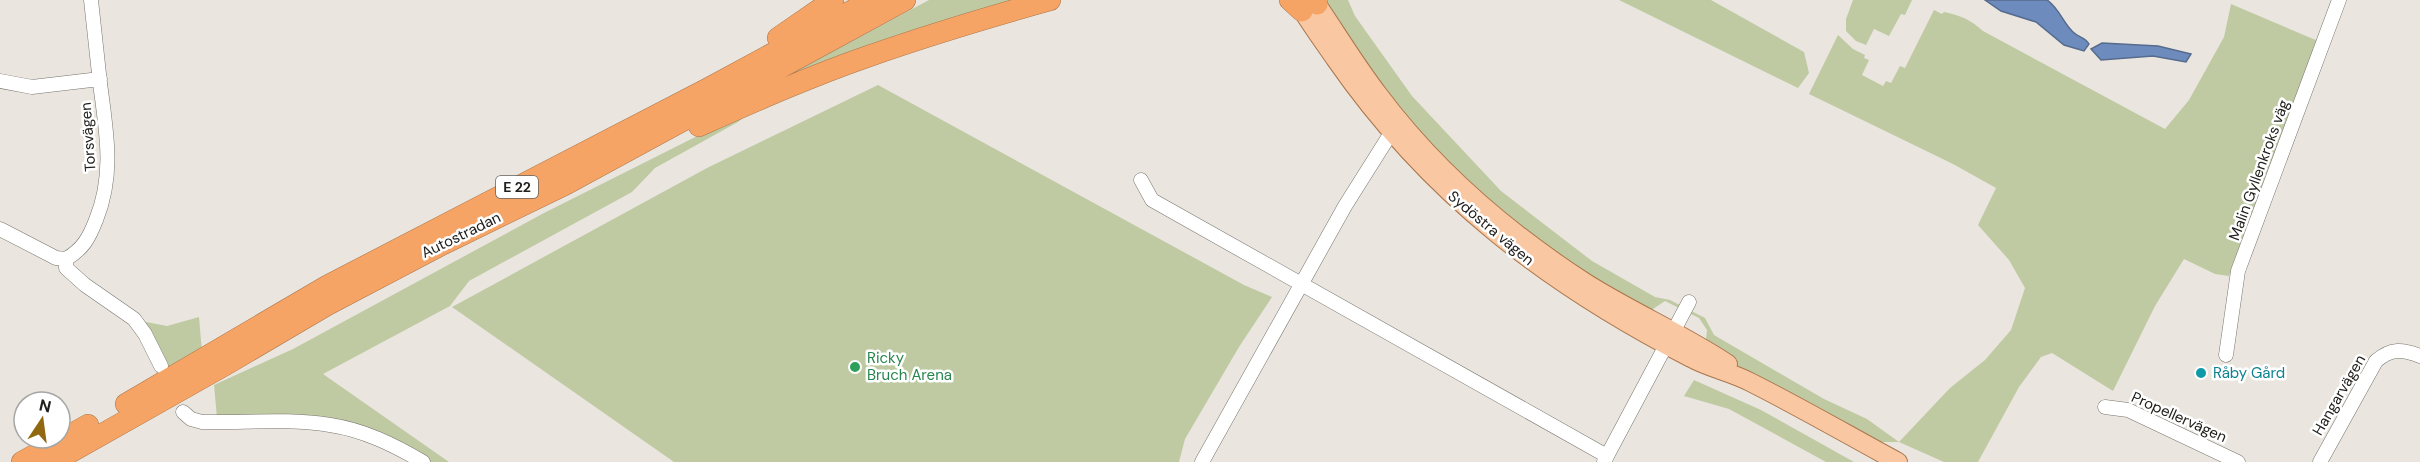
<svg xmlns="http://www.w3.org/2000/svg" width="2420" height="462" font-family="'DM Sans',sans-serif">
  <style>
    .green { fill: #bfcaa3 }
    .water { fill: #6d8bbd; stroke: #566b8d; stroke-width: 1.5 }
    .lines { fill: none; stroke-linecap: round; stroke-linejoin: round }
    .minor-casing { stroke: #77746e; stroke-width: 15 }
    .major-casing { stroke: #ab764c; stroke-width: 20 }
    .highway-casing { stroke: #ab764c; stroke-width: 22 }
    .minor { stroke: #fff; stroke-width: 14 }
    .major { stroke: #f9c8a3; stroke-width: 18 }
    .highway { stroke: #f5a465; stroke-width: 21 }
    .leisure-dot { fill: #2e9e5b; stroke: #fff; stroke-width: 2 }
    .culture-dot { fill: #0f9aa8; stroke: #fff; stroke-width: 2 }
    .labels { text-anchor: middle; stroke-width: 5; stroke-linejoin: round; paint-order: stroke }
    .shield { fill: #fff; stroke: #646361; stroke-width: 1.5 }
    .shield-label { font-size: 14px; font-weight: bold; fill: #21201d }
    .street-label { font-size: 15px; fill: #21201d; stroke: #fff }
    .leisure-label { font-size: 15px; fill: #27864d; stroke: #fff; text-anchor: start }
    .culture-label { font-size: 15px; fill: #0d838f; stroke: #fff; text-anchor: start }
  </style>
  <rect width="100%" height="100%" fill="#eae6df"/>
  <path class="green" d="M929,0H1026L792,76L791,74Z
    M1324,0H1348L1355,16L1412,96L1501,191L1592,261L1655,297L1670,300L1705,318L1714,335L1824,399L1867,419L1899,442L1950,388L1985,360L2011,330L2025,288L2009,260L1978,225L1996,188L1953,164L1809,94L1838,35L1853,49L1865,55L1864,58L1869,60L1862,75L1883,86L1886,81L1891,83L1900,66L1905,68L1934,10L1942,14L1944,12C1960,15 1971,20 1983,31L2165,129L2189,100L2224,37L2231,4L2318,41L2229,276L2215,274L2184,259L2155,306L2113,391L2052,353L2041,357L2019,387L1978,462H1944L1899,442H1874L1741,370L1705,347L1707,330L1699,318L1665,301L1650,311L1558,258L1452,169L1372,77Z
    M1619,0H1711L1804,52L1809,73L1798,88Z
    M1853,0H1912L1905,15L1901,14L1889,36L1874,29L1866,45L1856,41L1846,31V19Z
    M878,85L1244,285L1272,297L1239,347L1185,439L1179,462H674L452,307L707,168Z
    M759,105L738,122L655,168L632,192L469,281L450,306L323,374L449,462H430L416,453L354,426L217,418L214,385L293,349L544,213Z
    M199,317L202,352L167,370L141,321L167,326Z
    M1694,380L1761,410L1854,462H1826L1729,409L1684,396Z"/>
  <path class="water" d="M1985,0H2047C2059,8 2063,23 2073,32C2079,38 2085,37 2089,44L2084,51L2064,45L2036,22L2001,11Z
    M2102,43L2158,46L2191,54L2186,62L2153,56L2101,60L2091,49Z"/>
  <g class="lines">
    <defs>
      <path id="minor" d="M0,81L32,87L100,79
        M1141,180L1152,200L1607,456L1604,462
        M0,229L56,258L66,259
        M66,259C83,249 89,238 96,220C115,173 106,131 100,83C97,55 94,28 91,0
        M66,259V268L85,285L134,319L145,334L161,366
        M2226,355L2238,271L2339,0
        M2105,407L2128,410L2238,462
        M183,412L191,419L202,422C244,423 288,418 330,425C364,430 394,445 423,462
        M1607,456L1689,302
        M1202,462L1345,206L1391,133
        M2320,462L2376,361C2391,348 2403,349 2420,356"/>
      <path id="major" d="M1296,0C1308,21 1323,41 1336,60C1429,194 1547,284 1691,358C1709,368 1731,372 1750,382C1800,407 1848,435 1898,462
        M1314,0C1336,32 1355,64 1378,94C1434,169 1507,232 1586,283C1632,312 1683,334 1728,364"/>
      <path id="highway" d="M1290,0L1302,11
        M1316,0L1317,4
        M778,38L833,0
        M699,126C755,101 811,76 869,56C929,35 989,17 1050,0
        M126,404L327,286L707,89L872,0
        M22,462L88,425
        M53,462L225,365L327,305L443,244L566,184L905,0"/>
    </defs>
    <use href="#minor" class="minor-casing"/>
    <use href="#major" class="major-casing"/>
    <use href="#highway" class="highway-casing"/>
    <use href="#minor" class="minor"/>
    <use href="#major" class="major"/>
    <use href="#highway" class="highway"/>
  </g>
  <circle class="leisure-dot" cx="855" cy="367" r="6"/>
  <circle class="culture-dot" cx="2201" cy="373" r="6"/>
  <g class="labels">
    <rect class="shield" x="496" y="176" width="42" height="22" rx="4.5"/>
    <g class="shield-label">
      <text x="517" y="192">E 22</text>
    </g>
    <g class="street-label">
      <text transform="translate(88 137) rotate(-94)" y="5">Torsvägen</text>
      <text transform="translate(2259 170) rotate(-70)" y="5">Malin Gyllenkroks väg</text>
      <text transform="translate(1491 228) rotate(40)" y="5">Sydöstra vägen</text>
      <text transform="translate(461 235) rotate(-26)" y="5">Autostradan</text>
      <text transform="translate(2339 395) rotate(-60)" y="5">Hangarvägen</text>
      <text transform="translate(2179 417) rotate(24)" y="5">Propellervägen</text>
    </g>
    <g class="leisure-label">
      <text x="867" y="363">Ricky<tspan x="867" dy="17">Bruch Arena</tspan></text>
    </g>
    <g class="culture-label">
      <text x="2213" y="378">Råby Gård</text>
    </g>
  </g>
  <g transform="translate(42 420) rotate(13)"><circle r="28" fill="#ffffff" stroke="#a6a6a5" stroke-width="1.5"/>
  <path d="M0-4.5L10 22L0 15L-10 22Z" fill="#91670f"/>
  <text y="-9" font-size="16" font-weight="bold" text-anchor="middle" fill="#21201d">N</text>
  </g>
</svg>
